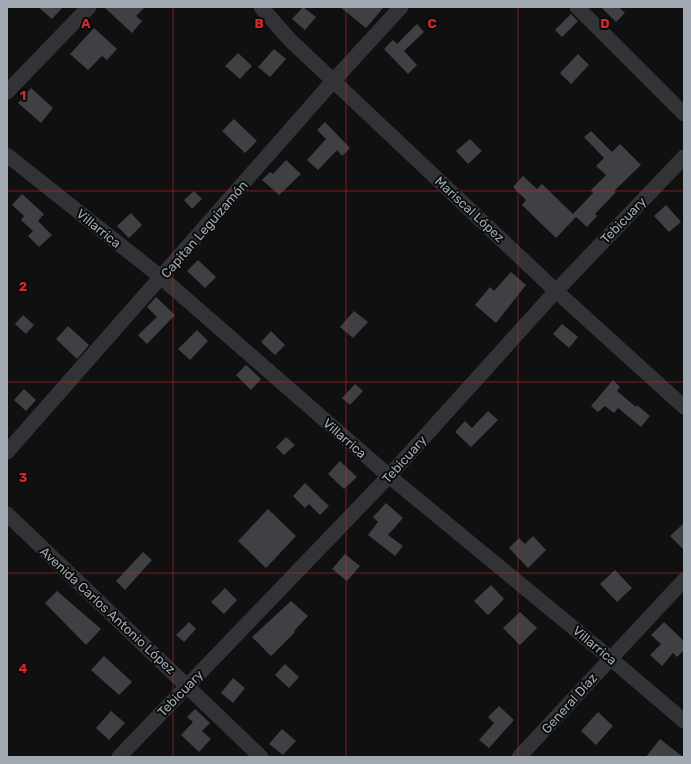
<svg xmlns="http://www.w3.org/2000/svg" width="691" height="764" font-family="Rubik,sans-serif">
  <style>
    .building { fill: #3f4044 }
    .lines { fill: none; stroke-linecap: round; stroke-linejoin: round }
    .minor { stroke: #313336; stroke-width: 15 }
    .grid { fill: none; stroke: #d62828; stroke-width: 1; stroke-opacity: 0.55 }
    .labels { text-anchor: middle; stroke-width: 4; stroke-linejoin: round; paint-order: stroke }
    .street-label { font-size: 13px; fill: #a1a9b2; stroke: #0b0b0c }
    .grid-label { font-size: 13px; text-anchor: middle; font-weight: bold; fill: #d62828; stroke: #0b0b0c; stroke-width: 4; stroke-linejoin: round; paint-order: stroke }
  </style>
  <rect width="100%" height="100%" fill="#101011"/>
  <path class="building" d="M38,7H63L52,19Z
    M104,7H145L136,16L142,21L132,33Z
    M303,7L316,17L305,30L292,19Z
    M340,7H384L366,28Z
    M601,7H619L625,13L616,22Z
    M571,14L578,21L562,37L555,30Z
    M417,24L424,32L404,51L417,65L408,74L384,49L393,40L397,44Z
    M94,28L117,49L107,60L102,56L88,70L70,54Z
    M274,49L286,59L270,77L258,67Z
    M238,53L252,66L240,79L225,66Z
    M578,54L589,65L571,84L560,73Z
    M31,88L53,108L41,123L18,103Z
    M234,119L257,141L245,153L222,131Z
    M325,122L350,148L342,156L337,150L318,170L307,160L326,139L317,130Z
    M591,131L612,152L620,144L641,165L614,191L616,192L595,214L597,216L587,227L576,217L556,238L522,205L526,200L513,187L523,176L537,189L542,184L573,214L593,193L591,190L606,175L596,166L604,158L584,137Z
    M470,139L482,151L468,164L456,151Z
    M286,160L301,174L279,195L262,180L270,172L273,174Z
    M194,191L202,199L192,209L184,200Z
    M22,194L44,214L38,221L52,235L39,247L28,236L33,231L21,220L24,216L12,205Z
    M666,205L681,222L669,232L654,216Z
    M131,213L142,225L129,238L117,226Z
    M198,260L216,277L205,288L187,271Z
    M511,272L526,285L496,323L475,305L490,287L494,291Z
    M156,297L175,315L147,344L138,335L157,317L147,307Z
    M354,311L368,322L353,338L340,327Z
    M23,315L34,325L26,334L15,324Z
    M562,324L578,337L569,348L553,334Z
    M68,326L89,345L77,359L56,339Z
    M197,330L208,341L190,360L178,349Z
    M271,331L285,345L275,355L261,342Z
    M246,365L261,379L251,390L236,375Z
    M613,380L620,387L617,391L636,407L637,405L650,416L641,427L618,408L614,413L605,406L598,412L591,406Z
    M355,384L363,391L350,405L342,398Z
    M24,389L36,400L26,411L14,400Z
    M488,411L498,420L471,447L455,432L465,421L472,428Z
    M286,437L295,445L284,455L276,447Z
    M340,461L357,477L344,489L328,474Z
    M305,483L329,506L320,515L309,504L305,508L293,496Z
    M386,503L403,518L388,535L403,546L395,556L368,535L378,522L373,517Z
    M268,509L296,536L266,568L238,541Z
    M684,523V550L670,536Z
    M533,536L546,550L528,568L509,548L519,538L525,544Z
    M143,552L152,560L125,590L116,581Z
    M345,554L360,566L347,581L332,569Z
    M615,570L632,588L617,602L600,584Z
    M491,585L504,599L488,615L474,601Z
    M225,588L237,600L224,614L211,602Z
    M57,591L101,629L86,645L45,603Z
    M291,601L308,616L294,631L295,632L271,656L252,637Z
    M520,612L537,628L520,645L503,628Z
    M189,622L196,629L184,642L176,635Z
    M664,622L684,641V650L677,657L673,653L662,666L650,655L661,644L651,635Z
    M104,656L132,682L119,695L91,670Z
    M285,664L299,677L289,688L275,675Z
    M233,678L245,688L233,703L221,693Z
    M499,706L514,720L489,748L479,740L494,723L488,717Z
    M195,709L210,723L202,731L211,739L199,752L181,735L193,722L187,717Z
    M111,711L125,723L109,740L96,728Z
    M598,712L613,726L596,745L581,731Z
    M282,729L296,741L283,755L269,744Z
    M660,739L683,757H646Z"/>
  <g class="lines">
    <path class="minor" d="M261,7L290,40L556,291L684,407
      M577,7L684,114
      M7,92L89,7
      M7,155L162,278L389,476L610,658L684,721
      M7,452L334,80L401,7
      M7,514L261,757
      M119,757L389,476L556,291L684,157
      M519,757L684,580"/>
  </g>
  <path class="grid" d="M173,7V757M346,7V757M518,7V757M7,191H684M7,382H684M7,573H684"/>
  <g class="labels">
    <g class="street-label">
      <text transform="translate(470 209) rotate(43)" y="5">Mariscal López</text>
      <text transform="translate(623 220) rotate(-46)" y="5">Tebicuary</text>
      <text transform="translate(99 228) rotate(39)" y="5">Villarrica</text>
      <text transform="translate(204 229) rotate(-49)" y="5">Capitan Leguizamón</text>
      <text transform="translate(345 438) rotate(41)" y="5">Villarrica</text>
      <text transform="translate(404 459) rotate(-48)" y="5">Tebicuary</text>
      <text transform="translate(108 610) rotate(43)" y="5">Avenida Carlos Antonio López</text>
      <text transform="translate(595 645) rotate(40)" y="5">Villarrica</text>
      <text transform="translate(180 693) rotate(-46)" y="5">Tebicuary</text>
      <text transform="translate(569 703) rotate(-48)" y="5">General Díaz</text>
    </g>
  </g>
  <g class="grid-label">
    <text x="86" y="28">A</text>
    <text x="259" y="28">B</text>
    <text x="432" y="28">C</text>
    <text x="605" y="28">D</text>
    <text x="23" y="100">1</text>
    <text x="23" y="291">2</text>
    <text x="23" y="482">3</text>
    <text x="23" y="673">4</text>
  </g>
  <rect width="691" height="764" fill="none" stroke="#a1a9b2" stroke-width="16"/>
</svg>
